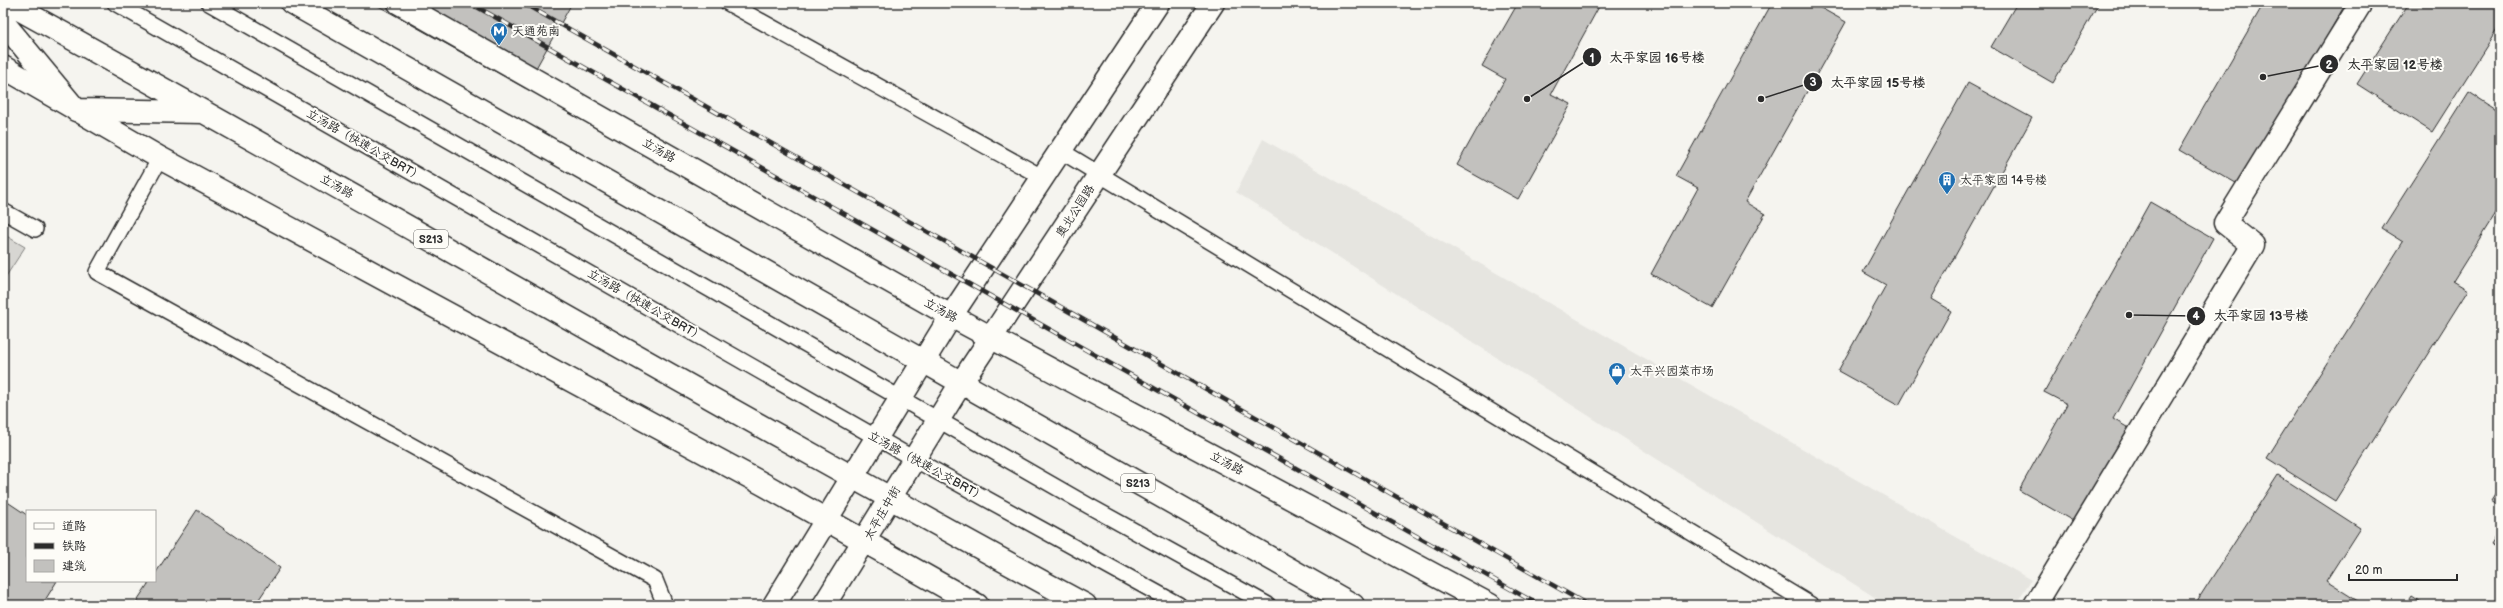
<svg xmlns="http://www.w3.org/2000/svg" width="2503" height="608" font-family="'Balsamiq Sans','LXGW WenKai TC',sans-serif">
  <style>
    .built { fill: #e6e5e0 }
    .green { fill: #d7d6d2; stroke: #81807e }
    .building { fill: #c2c1be; stroke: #2b2b2b }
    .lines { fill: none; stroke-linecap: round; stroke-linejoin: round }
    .lane-casing { stroke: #2b2b2b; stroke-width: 18 }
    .street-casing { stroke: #2b2b2b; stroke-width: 25 }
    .secondary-casing { stroke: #2b2b2b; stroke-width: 25 }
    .primary-casing { stroke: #2b2b2b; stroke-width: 25 }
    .lane { stroke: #fdfcf7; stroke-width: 15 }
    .street { stroke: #fdfcf7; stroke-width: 22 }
    .secondary { stroke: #fdfcf7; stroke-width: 22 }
    .primary { stroke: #fdfcf7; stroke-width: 22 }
    .rail-casing { stroke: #2b2b2b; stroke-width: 4.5 }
    .rail { stroke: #fdfcf7; stroke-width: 3; stroke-dasharray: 9; stroke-linecap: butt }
    .labels { text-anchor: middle; stroke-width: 4; stroke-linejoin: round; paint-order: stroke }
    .shield { fill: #fdfcf7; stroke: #6a6a68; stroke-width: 1 }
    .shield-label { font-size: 11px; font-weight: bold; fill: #2b2b2b }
    .poi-label { font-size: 12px; fill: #2b2b2b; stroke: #fdfcf7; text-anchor: start }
    .street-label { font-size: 12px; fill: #2b2b2b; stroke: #fdfcf7 }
    .leader { fill: none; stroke: #2b2b2b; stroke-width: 1.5 }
    .callout-dot { fill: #2b2b2b; stroke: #fdfcf7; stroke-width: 1.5 }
    .mark-label { font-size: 12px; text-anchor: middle; font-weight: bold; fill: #fff }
    .callout-label { font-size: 13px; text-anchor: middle; font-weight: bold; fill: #2b2b2b; stroke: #fdfcf7; stroke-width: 4; stroke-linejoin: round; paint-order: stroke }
  </style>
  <rect width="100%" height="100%" fill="#f5f4ef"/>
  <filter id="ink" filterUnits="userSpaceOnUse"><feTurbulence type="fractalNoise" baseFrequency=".025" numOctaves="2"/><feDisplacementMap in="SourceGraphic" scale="8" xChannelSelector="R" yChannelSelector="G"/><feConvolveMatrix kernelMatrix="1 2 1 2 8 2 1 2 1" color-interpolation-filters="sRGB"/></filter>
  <g filter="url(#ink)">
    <path class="built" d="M1263,139L2031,580L2015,605H1887L1236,192Z"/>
    <path class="green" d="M3,234L25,247L3,281Z"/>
    <path class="building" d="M373,3H572L525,88Z
      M1518,3H1601L1551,94L1571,104L1518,199L1457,165L1505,79L1482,66Z
      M1772,3H1812L1846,22L1745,202L1765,214L1712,308L1651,274L1698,188L1676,176Z
      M2017,3H2099L2053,83L1991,47Z
      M2264,3H2346L2241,186L2179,150Z
      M2409,3H2500V25L2432,132L2357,84Z
      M1968,83L2032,118L1931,299L1951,311L1899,405L1838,371L1886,285L1863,272Z
      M2469,92L2500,112V206L2453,281L2468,290L2335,501L2267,458L2403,242L2382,229Z
      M2150,202L2213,238L2113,419L2132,430L2080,525L2019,490L2067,404L2044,392Z
      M2278,475L2360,528L2326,581L2364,605H2203L2197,601Z
      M2500,487V507L2491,501Z
      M3,499L27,515V581H57L42,605H3Z
      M197,510L280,568L255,605H134L150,581H155V574Z
      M2500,529V551L2490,545Z
      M2411,596L2425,605H2405Z"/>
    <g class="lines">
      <defs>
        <path id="lane" d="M115,3L914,459L1179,605
          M209,3L1089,506L1268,605
          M728,3L1040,176
          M1061,151L1811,605
          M160,158L97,272L655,580L665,605
          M3,211L35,229"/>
        <path id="street" d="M399,3L951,316L1490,605
          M3,67L160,158L763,484L977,605
          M2035,605L2253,245L2225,223L2361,3"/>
        <path id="secondary" d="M774,605L951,316L1158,3
          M824,605L961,383L1213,3"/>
        <path id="primary" d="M8,3C368,201 723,409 1085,605
          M292,3L1353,605
          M3,22L76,110L204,112"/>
      </defs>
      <use href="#lane" class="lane-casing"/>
      <use href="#street" class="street-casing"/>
      <use href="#secondary" class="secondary-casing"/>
      <use href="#primary" class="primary-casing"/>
      <use href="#lane" class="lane"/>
      <use href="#street" class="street"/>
      <use href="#secondary" class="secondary"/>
      <use href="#primary" class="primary"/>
      <defs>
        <path id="rail" d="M470,3L1539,605
          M523,3L1588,605"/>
      </defs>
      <use href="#rail" class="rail-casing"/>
      <use href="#rail" class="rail"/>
    </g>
  </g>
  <defs>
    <symbol id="metro-pin" viewBox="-11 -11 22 30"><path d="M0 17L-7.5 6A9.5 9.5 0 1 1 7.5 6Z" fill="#1f6fb2" stroke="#fdfcf7"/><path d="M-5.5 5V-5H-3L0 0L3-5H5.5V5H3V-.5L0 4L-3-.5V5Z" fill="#fff"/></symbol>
    <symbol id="building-pin" viewBox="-11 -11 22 30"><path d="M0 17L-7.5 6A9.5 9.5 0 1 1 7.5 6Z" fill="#1f6fb2" stroke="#fdfcf7"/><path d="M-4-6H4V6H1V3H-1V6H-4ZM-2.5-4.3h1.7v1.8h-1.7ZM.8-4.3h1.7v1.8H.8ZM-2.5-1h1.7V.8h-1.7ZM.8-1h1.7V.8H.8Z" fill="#fff"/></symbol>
    <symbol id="shop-pin" viewBox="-11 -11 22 30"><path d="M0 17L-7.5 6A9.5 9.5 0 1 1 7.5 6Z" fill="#1f6fb2" stroke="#fdfcf7"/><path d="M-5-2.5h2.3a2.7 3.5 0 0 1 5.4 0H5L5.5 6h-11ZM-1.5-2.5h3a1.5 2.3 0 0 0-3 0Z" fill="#fff"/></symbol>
  </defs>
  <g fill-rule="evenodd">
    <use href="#metro-pin" x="489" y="21" width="20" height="27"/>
    <use href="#building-pin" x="1937" y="170" width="20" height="27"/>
    <use href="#shop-pin" x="1607" y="361" width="20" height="27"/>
  </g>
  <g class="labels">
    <g class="shield">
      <rect x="414" y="230" width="34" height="18" rx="3"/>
      <rect x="1121" y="474" width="34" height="18" rx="3"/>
    </g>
    <g class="shield-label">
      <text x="431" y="243">S213</text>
      <text x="1138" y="487">S213</text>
    </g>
    <g class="poi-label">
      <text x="512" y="35">天通苑南</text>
      <text x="1960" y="184">太平家园 14号楼</text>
      <text x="1630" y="375">太平兴园菜市场</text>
    </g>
    <g class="street-label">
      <text transform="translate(365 145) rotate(30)" y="4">立汤路（快速公交BRT）</text>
      <text transform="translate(659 150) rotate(30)" y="4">立汤路</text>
      <text transform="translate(337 186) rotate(29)" y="4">立汤路</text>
      <text transform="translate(1075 211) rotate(-57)" y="4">奥北公园路</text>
      <text transform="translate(646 305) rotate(30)" y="4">立汤路（快速公交BRT）</text>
      <text transform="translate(941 310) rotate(29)" y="4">立汤路</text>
      <text transform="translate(1227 463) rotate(28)" y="4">立汤路</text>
      <text transform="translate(927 466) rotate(29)" y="4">立汤路（快速公交BRT）</text>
      <text transform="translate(882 513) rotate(-60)" y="4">太平庄中街</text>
    </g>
  </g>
  <path class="leader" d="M1527 99L1592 57M2263 77L2329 64M1761 99L1813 82M2129 315L2196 316"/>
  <g class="callout-dot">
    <circle cx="1527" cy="99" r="4"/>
    <circle cx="2263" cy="77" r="4"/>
    <circle cx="1761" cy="99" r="4"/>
    <circle cx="2129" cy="315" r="4"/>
    <circle cx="1592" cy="57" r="10"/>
    <circle cx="2329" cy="64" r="10"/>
    <circle cx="1813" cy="82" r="10"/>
    <circle cx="2196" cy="316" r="10"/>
  </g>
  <g class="mark-label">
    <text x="1592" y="62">1</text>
    <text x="2329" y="69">2</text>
    <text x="1813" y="86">3</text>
    <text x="2196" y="320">4</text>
  </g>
  <g class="callout-label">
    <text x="1657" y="62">太平家园 16号楼</text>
    <text x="2395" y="69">太平家园 12号楼</text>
    <text x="1878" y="87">太平家园 15号楼</text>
    <text x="2261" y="320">太平家园 13号楼</text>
  </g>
  <rect width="2503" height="608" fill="none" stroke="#fdfcf7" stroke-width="16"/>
  <rect x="8" y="8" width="2487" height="592" fill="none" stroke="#2b2b2b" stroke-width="1.5" filter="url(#ink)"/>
  <rect x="26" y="510" width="130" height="72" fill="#fdfcf7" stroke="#a9a8a5"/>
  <rect x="34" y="523" width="20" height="6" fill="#fdfcf7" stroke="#a9a8a5"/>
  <text x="62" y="530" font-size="12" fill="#2b2b2b">道路</text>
  <rect x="34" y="543" width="20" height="6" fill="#2b2b2b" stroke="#a9a8a5"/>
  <text x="62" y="550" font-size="12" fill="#2b2b2b">铁路</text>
  <rect x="34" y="560" width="20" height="12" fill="#c2c1be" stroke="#a9a8a5"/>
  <text x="62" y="570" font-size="12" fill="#2b2b2b">建筑</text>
  <path d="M2349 574v6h108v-6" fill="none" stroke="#2b2b2b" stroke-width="2"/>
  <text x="2355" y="574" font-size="12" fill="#2b2b2b" stroke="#fdfcf7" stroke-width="3" paint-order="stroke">20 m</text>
</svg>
